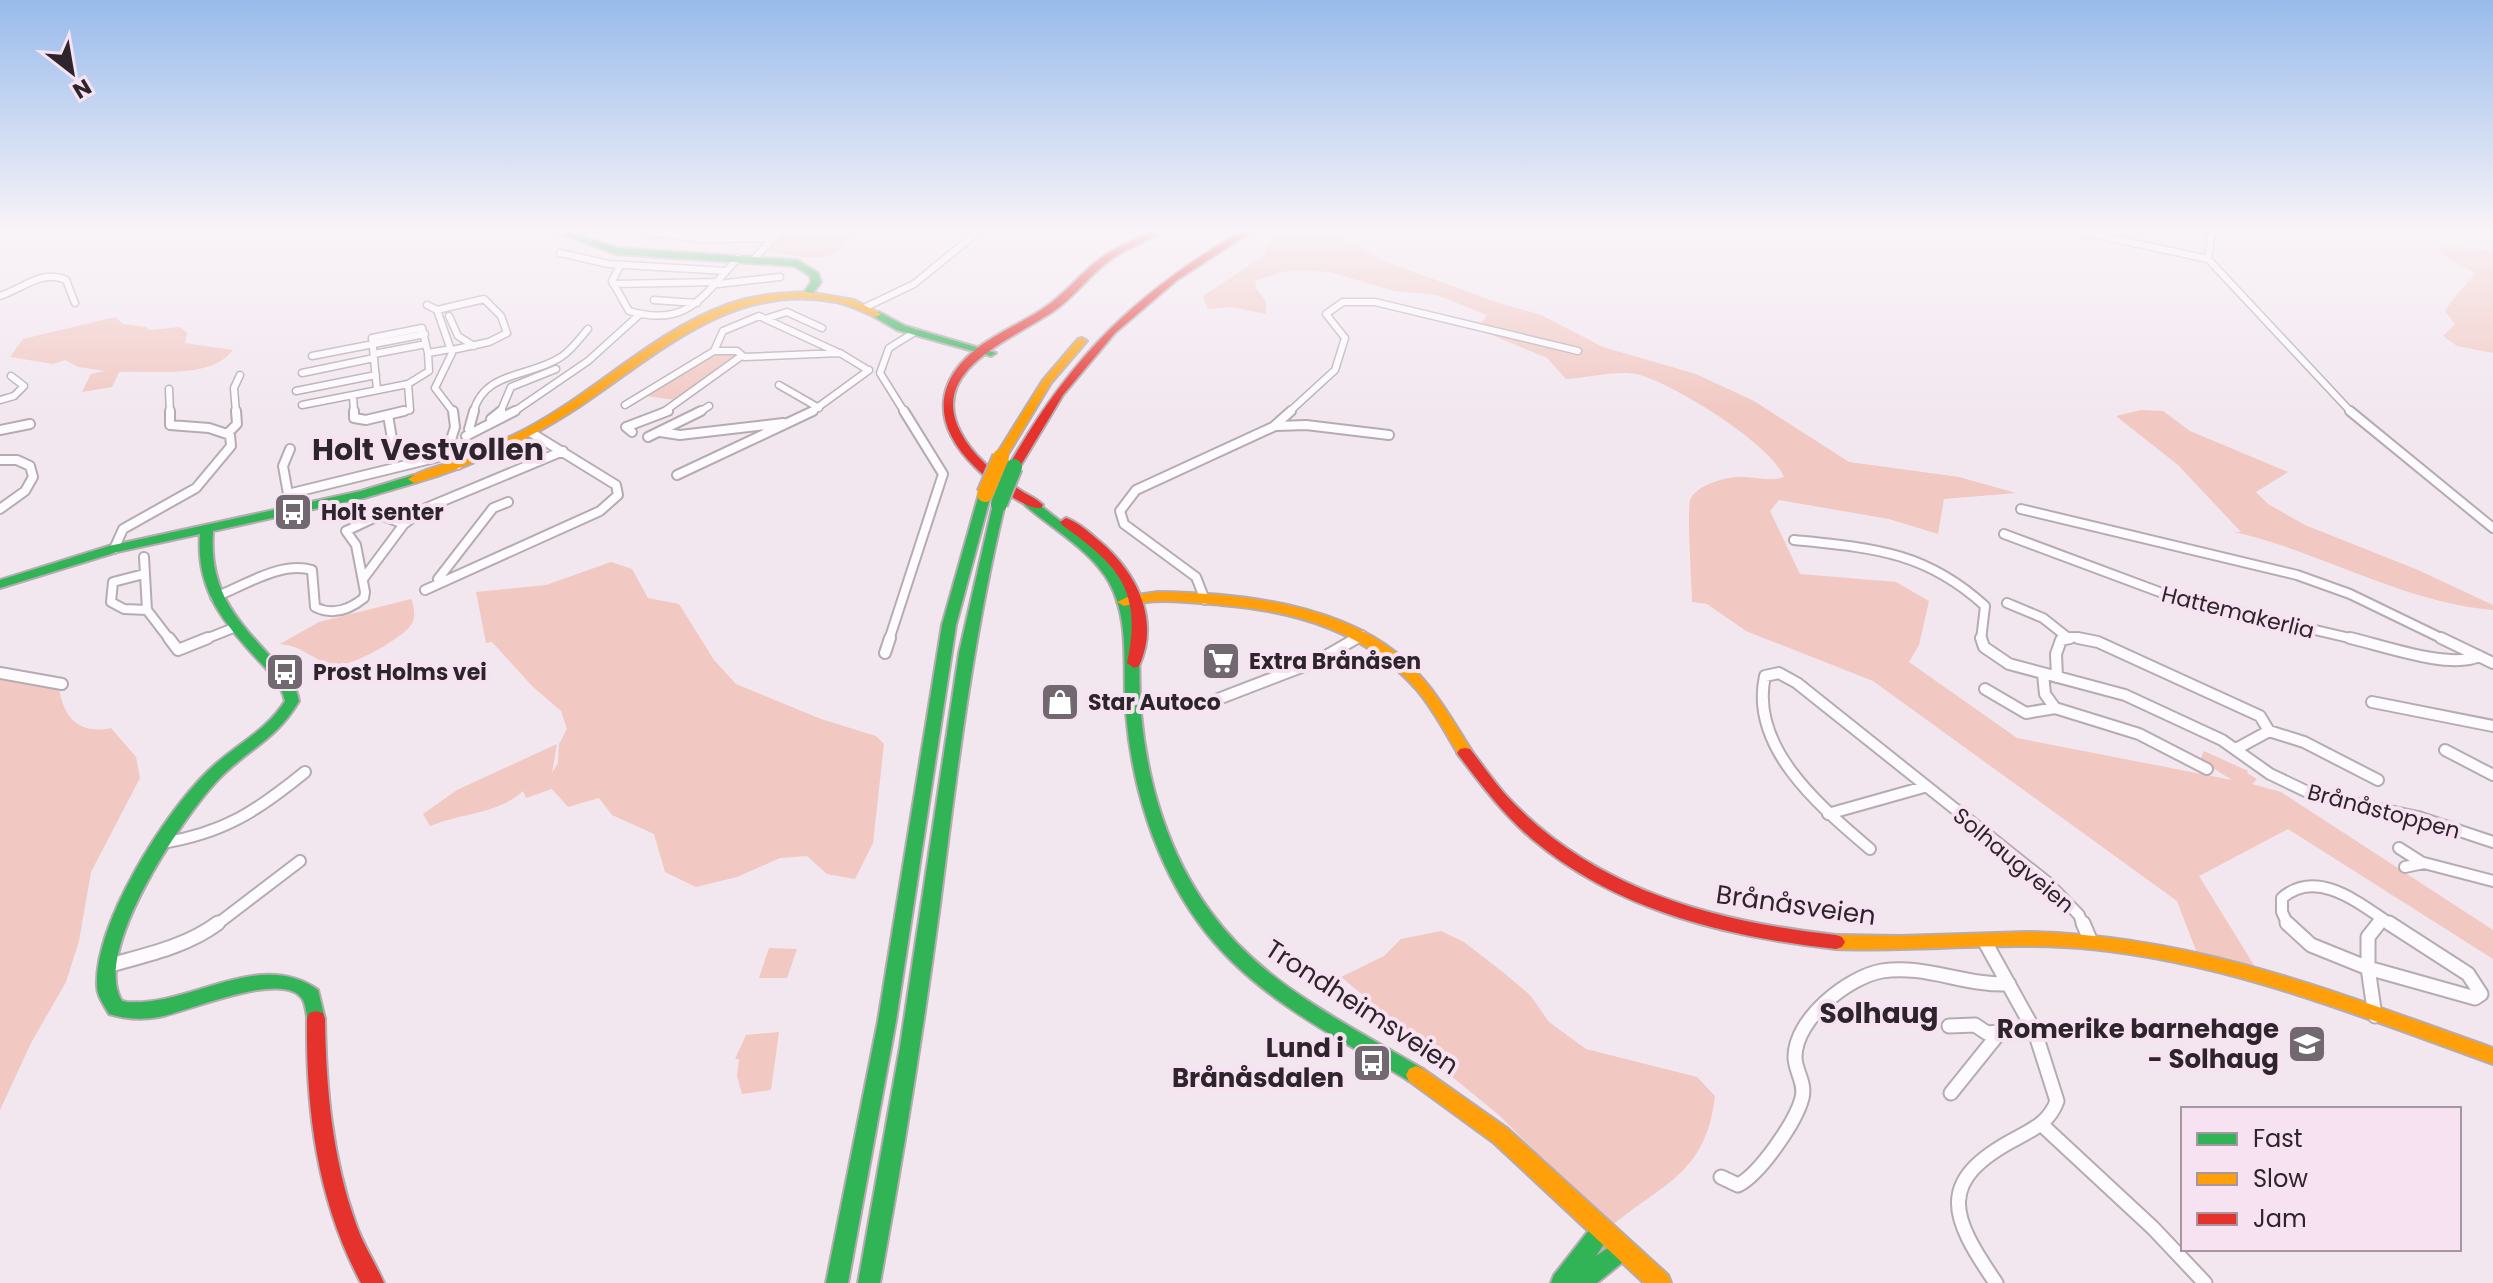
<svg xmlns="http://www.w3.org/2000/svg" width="2493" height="1283" font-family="Poppins,sans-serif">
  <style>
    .green { fill: #f1c8c2 }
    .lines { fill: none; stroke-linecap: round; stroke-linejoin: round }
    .street-far3-casing { stroke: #b5acb2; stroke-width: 9 }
    .street-far2-casing { stroke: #b5acb2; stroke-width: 12 }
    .street-far1-casing { stroke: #b5acb2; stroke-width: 14 }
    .street-casing { stroke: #b5acb2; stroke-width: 17 }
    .fast-casing { stroke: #b5acb2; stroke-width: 4 }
    .slow-casing { stroke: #b5acb2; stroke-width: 4 }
    .jam-casing { stroke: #b5acb2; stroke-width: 4 }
    .street-far3 { stroke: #fdfbfd; stroke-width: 6 }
    .street-far2 { stroke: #fdfbfd; stroke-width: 8 }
    .street-far1 { stroke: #fdfbfd; stroke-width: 10 }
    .street { stroke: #fdfbfd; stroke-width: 13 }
    .fast { fill: #30b455; fill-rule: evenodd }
    .slow { fill: #ff9f0a; fill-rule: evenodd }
    .jam { fill: #e5322d; fill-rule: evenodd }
    .fast-bridge-casing { stroke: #b5acb2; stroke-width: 20; stroke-linecap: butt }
    .slow-bridge-casing { stroke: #b5acb2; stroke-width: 20; stroke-linecap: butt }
    .fast-bridge { stroke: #30b455; stroke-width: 16 }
    .slow-bridge { stroke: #ff9f0a; stroke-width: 16 }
    .labels { text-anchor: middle; stroke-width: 8; stroke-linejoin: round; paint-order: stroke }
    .poi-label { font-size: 22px; font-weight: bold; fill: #2d252b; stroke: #f7e2f2; text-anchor: start }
    .street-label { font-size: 22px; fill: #2d252b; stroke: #f7e2f2 }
    .near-street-label { font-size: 26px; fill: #2d252b; stroke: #f7e2f2 }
    .near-poi-label { font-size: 26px; font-weight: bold; fill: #2d252b; stroke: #f7e2f2; text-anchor: end }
    .near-neighbourhood-label { font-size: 28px; font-weight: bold; fill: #2d252b; stroke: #f7e2f2 }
    .district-label { font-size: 30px; font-weight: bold; fill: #2d252b; stroke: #f7e2f2 }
  </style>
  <rect width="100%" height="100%" fill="#f2e7ef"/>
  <path class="green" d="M782,232H859C826,270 812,256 767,252Z
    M1277,232H1333L1387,262L1493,301L1541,315L1603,347L1696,374L1754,401L1849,462L1959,477L2016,493L1944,499L1938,534L1889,519L1779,500L1770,511L1800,574L1896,582L1929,601L1919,645L1909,662L2017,738L2232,780L2200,760L2204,751L2248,771L2247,773L2257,779L2252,784L2281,792L2493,930V959L2288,829L2199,876L2257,970L2198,956L2177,901L1873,681L1746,631L1707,604L1692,602C1692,587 1686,505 1691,498C1699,485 1720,479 1735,477C1751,475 1769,483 1784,477C1770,443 1675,385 1640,375C1618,369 1589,378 1566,379L1547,358L1477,329L1487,315L1437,295L1395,291L1329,272L1291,270L1256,280L1255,286L1266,302V314L1231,307L1208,309L1203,296L1263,256Z
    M2449,246L2493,251V353L2457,346L2443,336L2455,324L2445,311C2449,303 2473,276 2476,274L2438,251L2439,247Z
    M115,317L123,324L146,327L149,330L180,327L187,333L185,343L233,350C210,380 153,370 119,372L112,387L82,392L91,374L105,371L78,367L65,360L53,364L10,357L23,339Z
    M731,352L737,356L675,400L646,396L709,357Z
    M2141,410L2163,411L2190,431L2288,472L2256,492L2268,504L2305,525L2418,570L2493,605V610C2401,602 2323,552 2234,532H2241L2178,465L2116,416Z
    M611,562L632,569L648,598L679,604L714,660L736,684L821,719L876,736L884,744L873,843L855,879L827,874L807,856L780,858L737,877L696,887L665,872L654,834L612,815L599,798L568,807L552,789L526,798L523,791C498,814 461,813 430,826L423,814L457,790L557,744L552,773L558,763L559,744L567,729L561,711L532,686L492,642L486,643L476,592L546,585Z
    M411,599C414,606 416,616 412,623C406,637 352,666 338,665C316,664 303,645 280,644L319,622Z
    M0,668L59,687C63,718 80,735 111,728L136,757L140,778L91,872L79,941L66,982L31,1043L0,1110Z
    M1441,931L1464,942L1504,973L1530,995L1549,1022L1586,1049L1697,1077L1715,1096C1706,1174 1663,1183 1610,1227L1500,1116L1423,1053L1400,1026L1341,977L1384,956L1401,939Z
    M769,948L797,949L787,978H759Z
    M779,1032L771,1090L742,1094L737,1076L739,1059H735L746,1035Z"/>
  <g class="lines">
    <defs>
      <path id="street-far3" d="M648,232L702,239L775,238
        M2082,232L2208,259L2352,413
        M560,253L609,264L726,271
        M754,259L779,232
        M2208,259L2212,232
        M620,266L612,281L629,311C687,328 702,297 738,258
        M613,284L719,282
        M718,284L780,277
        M0,296C22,289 42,269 66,280L75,303
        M654,300L697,303
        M427,305L437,310L452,353L435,388L454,413
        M866,307L914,284L978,232
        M437,310L484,299L501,316L507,333L489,342L452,350
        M449,316L458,336L474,346
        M768,318L787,312L822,328
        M372,338L422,328L428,353
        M372,338L377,390
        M714,351L723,331L759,316L837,352
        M374,354L426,344
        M312,356L425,334
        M302,373L374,358
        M408,384L429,371L428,353L451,349
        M779,385L819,408
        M169,389L170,413
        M296,391L376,375
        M0,400L14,396L24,386L11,376
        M302,405L353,395
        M625,405L714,351H737L744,357L840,353L868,370
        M236,413L234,388L240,375
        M354,413L353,395L408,384
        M396,413L410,410L408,384
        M473,413C484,370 529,378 561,357C571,351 580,338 588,329
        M500,413L511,387L556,369
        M512,413L588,361L639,315
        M662,413L740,357
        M698,413L709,406
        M810,413L869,370
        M905,413L880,373L889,348L915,332
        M1288,413L1335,370L1345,338L1326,314L1343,302H1375L1578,351"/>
      <path id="street-far2" d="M354,411V418L366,420L404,411
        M453,411L455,427L448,449L458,465
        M2350,411L2493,528
        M388,415L394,451
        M491,419L501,411
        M1277,426L1306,425L1389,435
        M469,429L474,411
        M0,430L30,424
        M632,432L626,427L668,411
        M660,432L680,435L783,423
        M228,433L237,424L236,411
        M466,436L515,411
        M648,437L701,411
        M290,449L283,466L288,494L447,455
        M0,460H17L30,466L33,477L25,491L0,509
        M677,475L813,411
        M2021,509L2297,575L2350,594L2445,640
        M404,524L426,508L563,451
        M2004,534L2173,597L2358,640
        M1794,540C1872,548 1925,551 1985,606L1981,640
        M114,549L123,529L196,488L231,446L230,435L209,428L170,425V411
        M144,557L147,610L170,640
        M144,574L113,582L111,602L124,609L147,610
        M441,582L438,579L493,508L508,502
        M425,590L600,511L618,495L616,485L530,432
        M215,597C244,586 280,561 312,570L315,607C333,616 349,610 364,598L365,592L356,545L346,531L380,515L404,524L363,579
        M1205,600L1196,577L1124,524L1120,511L1136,490L1273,427L1291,411
        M2007,603L2043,618L2067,637
        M203,640L236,627
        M889,640L943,474L904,411
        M1354,640L1362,635
        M2061,640L2074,637L2088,640"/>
      <path id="street-far1" d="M169,638L178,650L208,638
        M1981,638L1984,647L2009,664L2125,695L2222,740L2270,774L2314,795L2418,817L2493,842
        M2078,638L2098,642L2260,716L2269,731L2236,749
        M2350,638C2382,645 2450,670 2479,656
        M2441,638L2493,663
        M885,653L890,638
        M0,673L62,684
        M2043,674L2045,694L2055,708L2139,734L2207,769
        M2057,677L2056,654L2061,640L2070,638
        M1985,689L2026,713L2055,708
        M1213,701L1317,661L1357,638
        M2372,702L2493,726
        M2269,731L2304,742L2378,780
        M2445,750L2493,775
        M1828,814L1924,787
        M162,843C224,833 257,811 305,772
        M2399,848L2421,862
        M1870,849C1821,807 1749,748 1765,676L1779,673L1797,683L2048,883L2079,915L2083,925
        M2405,867L2424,863L2493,881
        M216,925L300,861
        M2288,925L2282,912V898C2318,867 2361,905 2392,925
        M2378,925L2382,920"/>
      <path id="street" d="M2083,923L2091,942
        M2287,923L2311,945L2368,968
        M1985,942L2035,1032L2057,1101C2050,1121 2034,1129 2017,1138C1935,1181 1950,1216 1996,1283
        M107,966C145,955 186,947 218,923
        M2368,968L2475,998L2481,994L2468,974L2389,923
        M2368,968L2375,1016
        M2368,968V937L2379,923
        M1949,1026L1975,1025L1987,1033L2000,1032
        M1951,1093L2000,1032H2035
        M2041,1124L2153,1228L2205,1283
        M1721,1177L1738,1185C1759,1175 1796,1122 1802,1098C1806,1083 1795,1071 1795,1057C1795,1019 1848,977 1882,971C1924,964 1966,986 2009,984"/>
      <path id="fast" d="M556,232H569L617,248L797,260L818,273L821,282L811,296L808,297L803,294L811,282L810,276L795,266L616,254Z
        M873,312H879L905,326L996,353L991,356L897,330L873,316Z
        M414,475L418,476V482L364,498L213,531C209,588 233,616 269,655C282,669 296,682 299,701C276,741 244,751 216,782C182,819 91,952 122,1001L127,1002C191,1007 259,948 318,990L325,1019L323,1025L316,1027L309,1025C306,1017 307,1008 303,1000C286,968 187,1012 159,1017C143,1020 125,1019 109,1014C104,1005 97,996 97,986C95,922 164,814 208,771C233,746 266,732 285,701C281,683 270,673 258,660C222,621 196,589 200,534L117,552L0,588V580L109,546L361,491Z
        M985,490L991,494L956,625L896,1021L848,1283H826L878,1021L942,625L979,494Z
        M1029,498L1033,499C1063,526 1101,546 1122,582C1145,621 1137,669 1141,713C1147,782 1168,854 1210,911C1263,985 1347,1024 1423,1069L1426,1075L1423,1081L1416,1084L1409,1081C1334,1035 1251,996 1198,922C1155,862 1132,787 1126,713C1122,669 1131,622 1109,582C1090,549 1052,529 1025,505L1023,502Z
        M999,500L1005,504C973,636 957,770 940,905C923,1032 903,1158 880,1283H858L900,1047L959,653L993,504Z
        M1601,1222L1609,1225L1612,1232L1596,1256L1621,1239L1629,1243L1632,1250L1629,1257L1597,1283H1551L1554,1275L1593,1225Z"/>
      <path id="slow" d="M807,292L854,300L881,314L876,317C863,312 851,305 836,302C734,281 658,354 580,406C530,439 472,467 414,483L408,479C420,470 439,467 453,461C478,452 502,441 526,429C596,392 654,331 729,304C754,295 780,293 807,292Z
        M1082,338L1087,341L1051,383L1005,459H997L995,457L1043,380L1078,339Z
        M1158,592C1240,593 1346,604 1408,663C1435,689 1453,721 1473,753L1470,757H1460C1446,734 1434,710 1417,690C1365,631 1296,611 1221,605C1187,602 1157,597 1124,606L1117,602L1130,596Z
        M2027,932C2194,935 2338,993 2493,1048V1064C2362,1017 2231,963 2091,949C2006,941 1921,952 1836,949L1830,947L1827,942L1830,937L1836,935L1900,936Z
        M1416,1066L1423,1069L1508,1129L1668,1275L1671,1283H1644L1494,1143L1409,1081L1406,1075L1409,1069Z"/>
      <path id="jam" d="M1150,232H1161C1147,243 1128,247 1113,258C1092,272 1078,293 1058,308C1020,337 925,367 961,433C974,458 999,477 1023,492C1030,496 1037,499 1043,505L1041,508C1024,510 988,480 975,467C932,425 932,380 983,344C1005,329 1030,319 1051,303C1067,291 1080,275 1096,262C1112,249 1131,241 1150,232Z
        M1240,232H1251L1177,280L1115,333L1063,395L1018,470H1010L1008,467C1071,357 1131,297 1240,232Z
        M1066,518C1077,522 1088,531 1097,539C1135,570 1161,618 1139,666L1134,668L1127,663C1143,590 1118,565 1062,525L1060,522Z
        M1465,748L1470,749C1482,764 1492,779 1504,793C1591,889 1712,921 1836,935L1842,937L1845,942L1842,947L1836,949C1728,937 1617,911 1532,839C1504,815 1482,786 1460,757L1457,753L1460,749Z
        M316,1011L323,1013L325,1019C326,1088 332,1156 355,1221C362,1243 375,1262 384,1283H361C317,1200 306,1111 307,1019L309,1013Z"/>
    </defs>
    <use href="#street-far3" class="street-far3-casing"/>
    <use href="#street-far2" class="street-far2-casing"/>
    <use href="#street-far1" class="street-far1-casing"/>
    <use href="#street" class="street-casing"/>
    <use href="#fast" class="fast-casing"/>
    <use href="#slow" class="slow-casing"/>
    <use href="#jam" class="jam-casing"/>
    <use href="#street-far3" class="street-far3"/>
    <use href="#street-far2" class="street-far2"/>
    <use href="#street-far1" class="street-far1"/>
    <use href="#street" class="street"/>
    <use href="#fast" class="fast"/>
    <use href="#slow" class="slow"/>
    <use href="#jam" class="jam"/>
    <defs>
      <path id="fast-bridge" d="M999,504L1014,467"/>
      <path id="slow-bridge" d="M985,494L1001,457"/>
    </defs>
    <use href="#fast-bridge" class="fast-bridge-casing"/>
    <use href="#slow-bridge" class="slow-bridge-casing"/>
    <use href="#fast-bridge" class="fast-bridge"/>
    <use href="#slow-bridge" class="slow-bridge"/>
  </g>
  <linearGradient id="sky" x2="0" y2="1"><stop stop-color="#98bbec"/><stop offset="0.56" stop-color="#f9f4f8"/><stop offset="1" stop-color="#f9f4f8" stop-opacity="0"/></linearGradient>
  <rect width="2493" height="412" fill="url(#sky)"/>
  <defs>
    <symbol id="bus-square" viewBox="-11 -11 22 22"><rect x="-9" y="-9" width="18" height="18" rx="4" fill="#726970" stroke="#f7e2f2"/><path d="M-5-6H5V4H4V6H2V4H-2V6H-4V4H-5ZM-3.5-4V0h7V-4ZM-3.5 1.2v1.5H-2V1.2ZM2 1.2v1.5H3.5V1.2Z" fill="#fff"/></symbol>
    <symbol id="supermarket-square" viewBox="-11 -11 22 22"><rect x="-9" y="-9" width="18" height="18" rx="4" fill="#726970" stroke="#f7e2f2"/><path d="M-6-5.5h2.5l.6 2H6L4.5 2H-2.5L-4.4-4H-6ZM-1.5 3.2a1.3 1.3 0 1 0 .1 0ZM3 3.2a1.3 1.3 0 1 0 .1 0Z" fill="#fff"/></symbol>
    <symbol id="shop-square" viewBox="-11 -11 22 22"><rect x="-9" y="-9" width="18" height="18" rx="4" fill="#726970" stroke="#f7e2f2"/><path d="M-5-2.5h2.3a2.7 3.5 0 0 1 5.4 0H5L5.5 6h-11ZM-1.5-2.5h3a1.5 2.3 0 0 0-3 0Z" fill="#fff"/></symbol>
    <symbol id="school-square" viewBox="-11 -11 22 22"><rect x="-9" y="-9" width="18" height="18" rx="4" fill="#726970" stroke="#f7e2f2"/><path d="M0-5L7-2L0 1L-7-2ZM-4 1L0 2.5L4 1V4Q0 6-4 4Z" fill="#fff"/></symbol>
  </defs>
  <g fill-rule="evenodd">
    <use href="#bus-square" x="271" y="490" width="44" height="44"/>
    <use href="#supermarket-square" x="1199" y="639" width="44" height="44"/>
    <use href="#bus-square" x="263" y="650" width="44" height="44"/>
    <use href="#shop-square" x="1038" y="680" width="44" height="44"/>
    <use href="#school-square" x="2285" y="1022" width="44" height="44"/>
    <use href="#bus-square" x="1350" y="1041" width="44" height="44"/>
  </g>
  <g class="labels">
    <g class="poi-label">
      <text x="321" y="520">Holt senter</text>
      <text x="1249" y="669">Extra Brånåsen</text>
      <text x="313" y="680">Prost Holms vei</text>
      <text x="1088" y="710">Star Autoco</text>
    </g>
    <g class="street-label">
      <text transform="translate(2238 612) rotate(14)" y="8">Hattemakerlia</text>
      <text transform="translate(2384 811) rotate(15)" y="8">Brånåstoppen</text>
      <text transform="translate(2014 860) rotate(40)" y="8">Solhaugveien</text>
    </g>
    <g class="near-street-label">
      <text transform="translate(1796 905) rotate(8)" y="9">Brånåsveien</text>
      <text transform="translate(1362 1007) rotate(33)" y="9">Trondheimsveien</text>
    </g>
    <g class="near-poi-label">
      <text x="2279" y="1038">Romerike barnehage<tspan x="2279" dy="30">- Solhaug</tspan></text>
      <text x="1344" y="1057">Lund i<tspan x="1344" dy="30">Brånåsdalen</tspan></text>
    </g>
    <g class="near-neighbourhood-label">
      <text x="1879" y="1023">Solhaug</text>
    </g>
    <g class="district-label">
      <text x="428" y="460">Holt Vestvollen</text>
    </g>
  </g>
  <rect x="2181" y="1107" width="280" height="144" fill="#f7e2f2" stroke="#a696a2" stroke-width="2"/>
  <rect x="2197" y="1133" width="40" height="12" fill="#30b455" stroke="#a696a2" stroke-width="2"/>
  <text x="2253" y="1147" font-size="24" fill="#2d252b">Fast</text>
  <rect x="2197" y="1173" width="40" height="12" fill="#ff9f0a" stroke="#a696a2" stroke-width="2"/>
  <text x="2253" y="1187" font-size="24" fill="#2d252b">Slow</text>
  <rect x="2197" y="1213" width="40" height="12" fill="#e5322d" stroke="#a696a2" stroke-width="2"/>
  <text x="2253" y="1227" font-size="24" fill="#2d252b">Jam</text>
  <g transform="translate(72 72) rotate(149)" stroke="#f7e2f2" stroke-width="6" paint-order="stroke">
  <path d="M0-6L14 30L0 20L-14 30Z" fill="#2d252b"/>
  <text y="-12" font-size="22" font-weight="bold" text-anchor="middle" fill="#2d252b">N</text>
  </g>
</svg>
